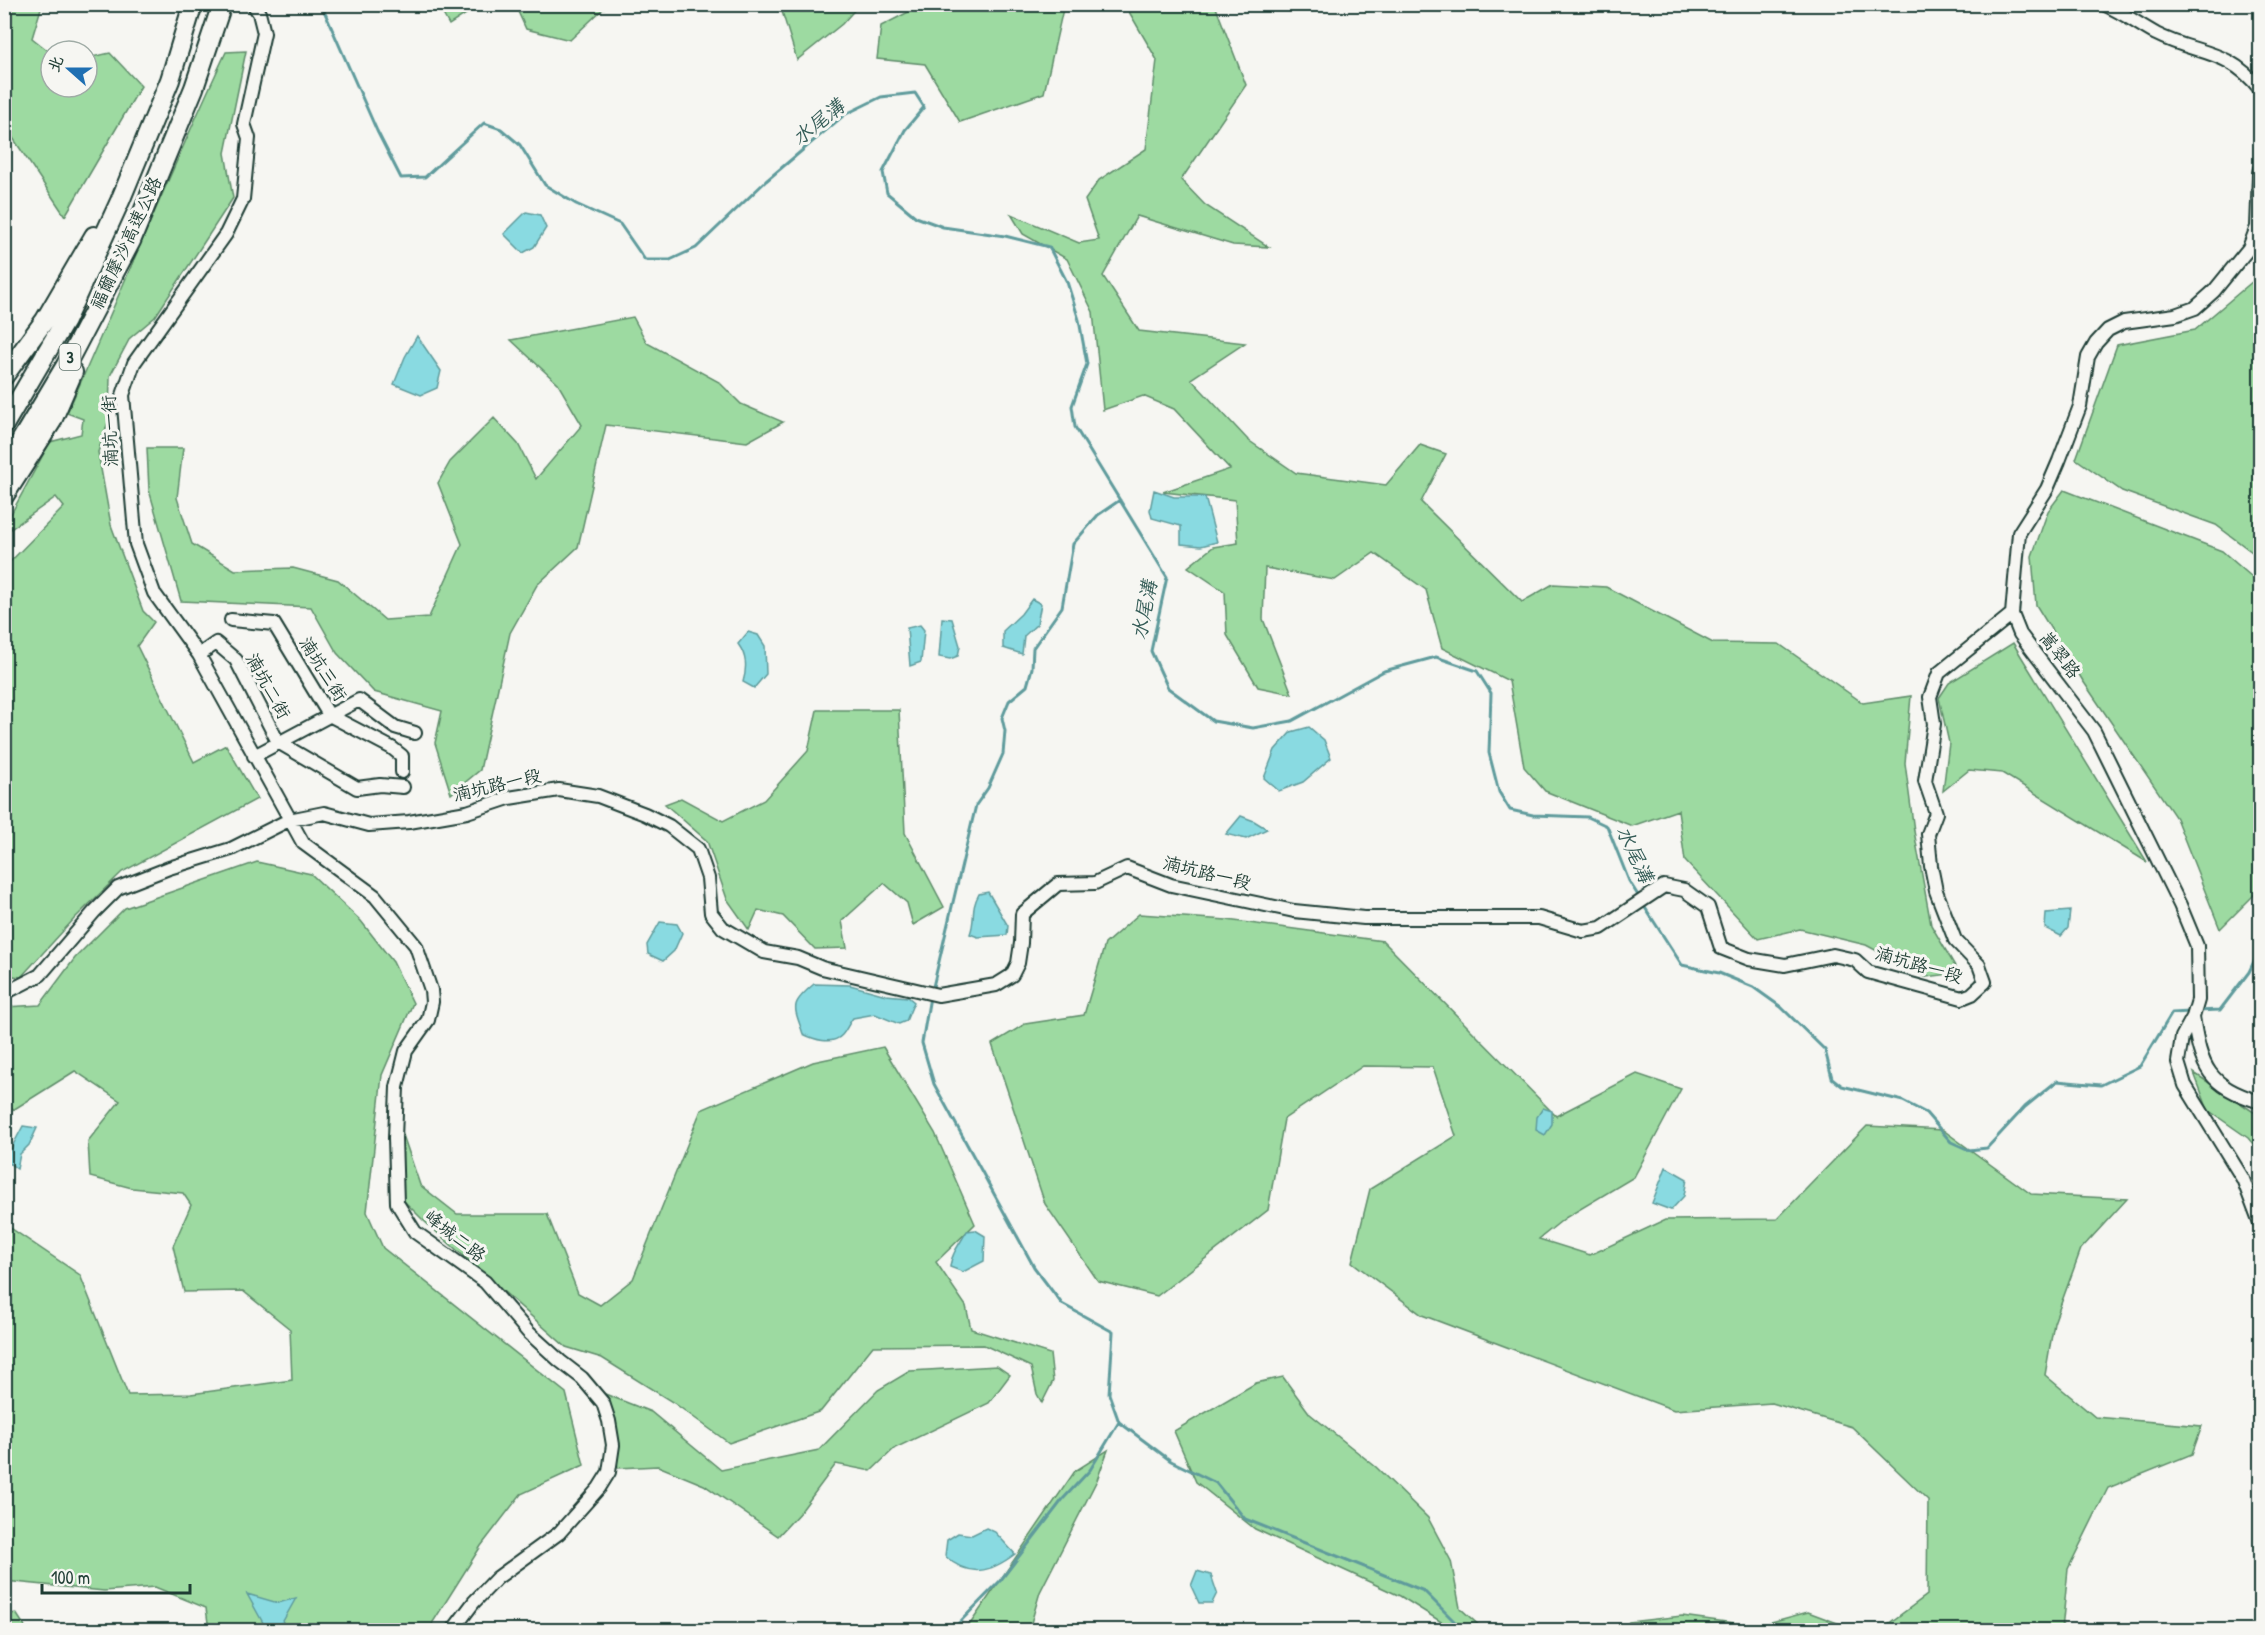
<svg xmlns="http://www.w3.org/2000/svg" width="2265" height="1635" font-family="'Patrick Hand','LXGW WenKai TC',sans-serif">
  <style>
    .green { fill: #9ddaa1; stroke: #5e8c6a; stroke-width: 1.5 }
    .water { fill: #89dae1; stroke: #5f9b9c; stroke-width: 1.5 }
    .lines { fill: none; stroke-linecap: round; stroke-linejoin: round }
    .stream { stroke: #5f9b9c; stroke-width: 3 }
    .minor-casing { stroke: #1f3d34; stroke-width: 16 }
    .highway-casing { stroke: #1f3d34; stroke-width: 22 }
    .minor { stroke: #f6f6f2; stroke-width: 12 }
    .highway { stroke: #f6f6f2; stroke-width: 18 }
    .labels { text-anchor: middle; stroke-width: 6; stroke-linejoin: round; paint-order: stroke }
    .shield { fill: #f6f6f2; stroke: #60746d; stroke-width: 1.5 }
    .shield-label { font-size: 16px; font-weight: bold; fill: #1f3d34 }
    .street-label { font-size: 18px; fill: #1f3d34; stroke: #f6f6f2 }
    .water-label { font-size: 20px; font-style: italic; fill: #345c57; stroke: #f6f6f2 }
  </style>
  <rect width="100%" height="100%" fill="#f6f6f2"/>
  <filter id="ink" filterUnits="userSpaceOnUse"><feTurbulence type="fractalNoise" baseFrequency=".0167" numOctaves="2"/><feDisplacementMap in="SourceGraphic" scale="12" xChannelSelector="R" yChannelSelector="G"/><feConvolveMatrix kernelMatrix="1 2 1 2 8 2 1 2 1" color-interpolation-filters="sRGB"/></filter>
  <g filter="url(#ink)">
    <path class="green" d="M924,4L1060,5L1063,9L1044,93L960,122L925,64L877,59L881,26Z
      M4,5H42L32,38L51,53V87H87V58L110,53L141,86L65,216L5,126Z
      M480,5L449,25L438,5L480,4Z
      M515,5H607L570,40L526,29Z
      M780,5V4L859,5L842,24L797,60Z
      M1140,5H1215L1246,85L1181,180L1205,205L1269,247L1233,245L1137,216L1103,276L1139,331L1245,343L1191,379L1248,440L1296,473L1386,485L1420,445L1446,454L1421,502L1522,602L1553,584L1606,587L1713,643L1779,644L1863,703L1911,696L1905,763L1914,831L1931,925L1959,973L1926,977L1866,945L1800,929L1758,939L1685,861L1678,810L1632,826L1545,791L1524,767L1509,681L1442,648L1426,590L1374,553L1335,580L1265,568L1263,619L1292,694L1258,687L1227,635L1225,592L1188,567L1213,547L1238,543L1235,500L1163,492L1230,469L1174,409L1143,396L1103,410L1093,312L1067,259L1023,234L1011,214L1079,243L1099,240L1085,200L1099,180L1146,149L1157,60L1128,10Z
      M246,51L225,153L233,198L155,317L130,338L110,376L109,419L98,452L111,525L143,611L154,622L137,646L194,762L226,745L257,799L122,872L75,918L21,977L5,975V567L64,507L56,497L5,533V525L50,442L81,434L83,419L67,413C121,293 170,171 226,52Z
      M2260,275V558L2216,525L2122,491L2076,459L2117,345L2195,330Z
      M633,317L647,343L719,382L741,404L783,422L747,442L606,425L578,547L537,585L510,633L480,770L451,794L435,743L442,711L374,692L337,653L311,607L181,601L149,490L147,448H183L177,498L192,544L235,570L293,568L338,580L385,620L429,617L462,544L438,483L450,462L494,418L518,444L536,479L582,425L558,384L511,340Z
      M2064,490L2222,551L2260,584V700L2258,705H2260V889L2220,929L2176,818L2083,681L2036,605L2032,556L2048,511Z
      M2013,643L2147,862L2002,773L1969,770L1943,791L1949,743L1939,698L1949,683Z
      M817,710H899L905,833L944,907L913,925L907,903L884,883L842,921L847,948L815,949L783,916L758,910L749,930L727,899L707,841L665,804L681,798L723,821L764,800L808,751Z
      M257,862L311,874L361,921L393,962L413,1003L382,1075L367,1212L383,1248L566,1393L584,1465L521,1494L481,1546L433,1622L430,1630H209L206,1608L155,1587L104,1591L5,1581L4,1233L6,1225L80,1275L128,1395L191,1394L292,1380L290,1329L243,1291L184,1292L173,1246L191,1205L183,1193L132,1188L90,1177L88,1141L120,1101L75,1071L13,1110L5,1101V1007L40,1005L75,958L125,908Z
      M1139,914L1227,920L1383,941L1556,1116L1637,1074L1681,1089L1634,1177L1565,1218L1539,1239L1590,1255L1665,1220L1777,1219L1867,1126L1943,1130L2031,1194L2127,1199L2081,1249L2054,1323L2045,1375L2095,1417L2202,1426L2192,1454L2108,1488L2068,1569L2062,1630H1880L1927,1595L1928,1500L1852,1427L1772,1403L1674,1410L1422,1315L1352,1262L1370,1189L1456,1136L1433,1067L1363,1066L1284,1119L1268,1210L1157,1296L1098,1281L1045,1204L992,1044L1025,1024L1084,1015L1105,944Z
      M883,1047L935,1133L975,1224L936,1262L966,1306L971,1329L1050,1354L1053,1381L1042,1403L1037,1394L1031,1367L984,1345L873,1346L821,1411L729,1443L674,1403L602,1358L566,1347L424,1221L398,1195L402,1132L420,1185L457,1214H547L578,1293L600,1305L633,1279L701,1110L813,1062Z
      M2194,1073L2260,1116V1152L2248,1138L2208,1110Z
      M997,1366L1010,1375L989,1403L895,1448L871,1471L836,1464L802,1510L778,1536L704,1485L658,1466L618,1468L605,1394L651,1412L721,1470L819,1450L878,1390L910,1371Z
      M1283,1377L1310,1414L1376,1467L1428,1518L1451,1561L1460,1608L1484,1630H1454L1400,1596L1255,1529L1196,1482L1174,1431L1256,1383Z
      M1108,1450L1097,1480L1040,1592L1029,1630H966L1075,1471Z
      M1808,1612L1856,1630H1621L1629,1622L1682,1616L1756,1626Z
      M16,1613L27,1630H5V1615Z"/>
    <path class="water" d="M526,212L540,215L546,228L534,247L523,253L504,234Z
      M417,336L441,371L437,388L421,395L394,384L405,357Z
      M1154,490L1174,497H1205L1217,542L1201,546L1181,544V526L1152,518L1150,510Z
      M1032,599L1041,604L1037,624L1024,636L1022,654L1003,648V631L1021,614Z
      M942,618L952,619L960,646L958,656L950,659L939,657Z
      M920,625L924,630L921,662L910,666L907,628Z
      M748,632L758,635L765,646L766,674L754,688L743,682C747,668 747,656 738,644Z
      M1309,727L1324,740L1331,758L1303,782L1279,791L1264,778L1275,750L1291,732Z
      M1241,816L1254,821L1267,829L1246,839L1226,834Z
      M988,892L1008,926L1007,935L978,937L970,934C976,918 970,910 979,894Z
      M2070,911L2068,928L2061,936L2045,928L2046,913Z
      M660,922L677,924L682,933L674,951L663,961L648,954L647,945Z
      M814,984L850,985L886,995L908,997L914,1002L906,1021L899,1024L875,1014L853,1018C849,1023 846,1031 842,1035C832,1046 813,1039 803,1034C794,1006 789,1005 814,984Z
      M1543,1108L1552,1111V1124L1545,1135L1536,1130L1537,1117Z
      M23,1126L37,1128L29,1145L20,1154L17,1169L5,1160Z
      M1666,1167L1687,1179L1684,1196L1671,1210L1652,1203Z
      M975,1230L985,1236L984,1261L963,1272L950,1267C951,1254 961,1242 967,1231Z
      M986,1528L995,1532L1015,1554C990,1573 969,1578 945,1556L947,1540L958,1533L972,1535Z
      M1197,1571L1211,1575L1217,1593L1212,1603H1199L1191,1586Z
      M247,1594L278,1603L296,1598L278,1630H267Z"/>
    <g class="lines">
      <path class="stream" d="M321,4L377,131L401,178L425,177L484,123L501,129L520,145L545,185L576,204L620,224L645,260H670L696,248L766,181L844,115L881,97L915,93L924,107L905,130L883,172L887,193L916,217L943,227L1005,236L1049,247L1067,282L1079,320L1087,364L1072,406L1075,427L1167,577L1151,651L1168,688L1213,721L1253,728L1292,721L1384,671L1436,657L1477,671L1491,693L1489,753L1499,792L1510,810L1533,815L1588,817L1607,826L1629,881L1639,897
        M1642,903L1682,965L1719,973L1753,987L1781,1007L1825,1050L1832,1078L1842,1086L1903,1101L1926,1113L1951,1142L1969,1150L1987,1148L2025,1107L2057,1081L2101,1085L2140,1066L2172,1013L2190,1012
        M932,991L976,805L988,788L1003,754L1005,731L1002,718L1009,701L1027,686L1032,668L1033,648L1062,607L1073,544L1098,515L1120,500
        M930,997L922,1043L934,1084L1034,1267L1062,1304L1113,1332L1109,1394L1119,1422L1171,1461L1216,1483L1245,1519L1424,1591L1463,1630
        M2197,1011L2220,1010L2249,972L2260,949
        M952,1630L1000,1581L1063,1499L1090,1470L1119,1422"/>
      <defs>
        <path id="minor" d="M253,4L259,13L264,33L244,124L249,138L243,199L226,234L134,363L123,395L136,544L154,593L199,655L303,843L375,896L416,946L431,990L432,1002L428,1020L406,1051L397,1087L395,1138L397,1203L415,1232L485,1282L528,1332L560,1361L582,1378L603,1403L609,1421L613,1445L609,1472L599,1488L559,1533L497,1578L474,1602L453,1630
          M2103,4C2122,12 2138,24 2156,34C2197,55 2228,48 2260,89
          M2260,168L2259,173L2257,227L2249,248L2214,291L2195,308L2175,315L2124,322L2108,330L2096,343L2088,357L2080,406L2059,461L2047,489L2019,533L2012,614L2020,634L2094,731L2180,905L2197,946L2198,1000L2193,1017L2182,1037L2178,1062L2185,1085L2243,1179L2260,1224
          M231,620L274,624L329,715L392,748L402,756V772
          M199,655L216,643L236,660L278,742L357,788L380,785L403,787
          M254,756L359,700L395,727L415,733
          M4,989L11,990L40,975L94,912L118,888L169,868L231,849L289,820L324,813L369,825L409,822L467,812L509,798L559,790L598,796L645,814L669,826L698,849L708,878L711,913L723,928L764,952L798,958L822,968L938,995L996,985L1012,975L1018,963L1021,943L1022,914L1058,884L1095,883L1127,868L1171,885L1294,911L1364,918H1539L1583,931L1601,928L1664,886L1684,890L1708,907L1721,948L1749,959L1785,965L1833,955L1855,960L1868,972L1962,998L1972,994L1985,982L1979,965L1955,940L1936,891L1931,866L1928,834L1936,813L1925,781L1934,724L1930,697L1939,673L2012,614
          M2193,1017C2201,1068 2208,1086 2260,1102"/>
        <path id="highway" d="M4,376L45,320L94,236
          M4,425L65,321L120,201L170,80L193,4
          M4,469L66,365L131,241L194,88L222,4
          M4,496L52,421L73,372"/>
      </defs>
      <use href="#minor" class="minor-casing"/>
      <use href="#highway" class="highway-casing"/>
      <use href="#minor" class="minor"/>
      <use href="#highway" class="highway"/>
    </g>
  </g>
  <g class="labels">
    <rect class="shield" x="59.5" y="344" width="21" height="26" rx="4.5"/>
    <g class="shield-label">
      <text x="70" y="363">3</text>
    </g>
    <g class="street-label">
      <text transform="translate(126 243) rotate(-65)" y="6">福爾摩沙高速公路</text>
      <text transform="translate(110 431) rotate(-92)" y="6">湳坑一街</text>
      <text transform="translate(2060 655) rotate(52)" y="6">嵩翠路</text>
      <text transform="translate(323 669) rotate(58)" y="6">湳坑三街</text>
      <text transform="translate(268 686) rotate(61)" y="6">湳坑二街</text>
      <text transform="translate(497 785) rotate(-13)" y="6">湳坑路一段</text>
      <text transform="translate(1207 873) rotate(14)" y="6">湳坑路一段</text>
      <text transform="translate(1919 965) rotate(16)" y="6">湳坑路一段</text>
      <text transform="translate(455 1236) rotate(38)" y="6">峰城二路</text>
    </g>
    <g class="water-label">
      <text transform="translate(818 122) rotate(-39)" y="7">水尾溝</text>
      <text transform="translate(1144 610) rotate(-79)" y="7">水尾溝</text>
      <text transform="translate(1635 854) rotate(65)" y="7">水尾溝</text>
    </g>
  </g>
  <rect width="2265" height="1635" fill="none" stroke="#f6f6f2" stroke-width="24"/>
  <rect x="12" y="12" width="2241" height="1611" fill="none" stroke="#1f3d34" stroke-width="2" filter="url(#ink)"/>
  <g transform="translate(69 69) rotate(291)"><circle r="28" fill="#f6f6f2" stroke="#a0aca6" stroke-width="1.5"/>
  <path d="M0-4.5L10 22L0 15L-10 22Z" fill="#1f6fb2"/>
  <text y="-9" font-size="16" font-weight="bold" text-anchor="middle" fill="#1f3d34">北</text>
  </g>
  <path d="M42 1584v9h148v-9" fill="none" stroke="#1f3d34" stroke-width="3"/>
  <text x="51" y="1584" font-size="18" fill="#1f3d34" stroke="#f6f6f2" stroke-width="4.5" paint-order="stroke">100 m</text>
</svg>
